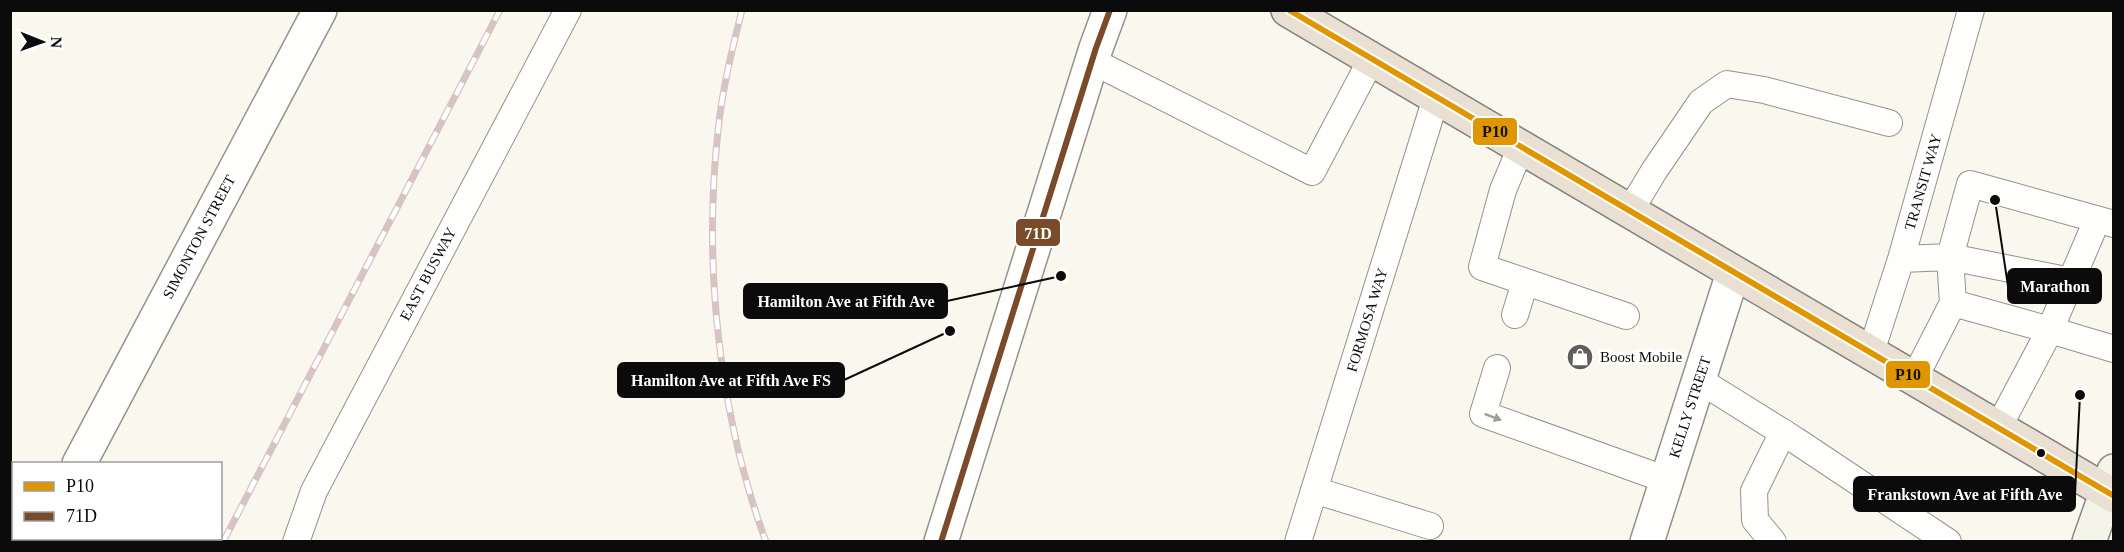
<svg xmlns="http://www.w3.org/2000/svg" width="2124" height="552" font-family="Georgia,serif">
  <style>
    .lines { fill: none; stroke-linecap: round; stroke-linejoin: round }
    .lane-casing { stroke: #93928d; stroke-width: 28 }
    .street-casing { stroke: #93928d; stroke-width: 36 }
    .secondary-casing { stroke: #898884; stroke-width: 36 }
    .highway-casing { stroke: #807f7a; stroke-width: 36 }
    .lane { stroke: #fefefc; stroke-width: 26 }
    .street { stroke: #fefefc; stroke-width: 33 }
    .secondary { stroke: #f4f4e8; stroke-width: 33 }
    .highway { stroke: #eadfd3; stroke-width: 33 }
    .rail-casing { stroke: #d7c3c2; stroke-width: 7 }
    .rail { stroke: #fff; stroke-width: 4.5; stroke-dasharray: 14; stroke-linecap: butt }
    .bus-1-casing { stroke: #fff; stroke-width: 10 }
    .bus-2-casing { stroke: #fff; stroke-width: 10 }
    .bus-1 { stroke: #df9601; stroke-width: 6 }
    .bus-2 { stroke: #7a4b2a; stroke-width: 6 }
    .oneway { fill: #9d9d9c }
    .bus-dot { fill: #0b0b0b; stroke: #fff; stroke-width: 2 }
    .labels { text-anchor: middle; stroke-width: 6; stroke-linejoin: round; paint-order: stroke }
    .street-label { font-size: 15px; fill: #0b0b0b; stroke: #fff }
    .poi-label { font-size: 15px; fill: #0b0b0b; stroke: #fff; text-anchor: start }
    .leader { fill: none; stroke: #0b0b0b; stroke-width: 2 }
    .callout-dot { fill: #0b0b0b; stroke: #fff; stroke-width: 2 }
    .callout { fill: #0b0b0b; stroke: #0b0b0b; stroke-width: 2 }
    .callout-label { font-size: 16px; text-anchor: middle; font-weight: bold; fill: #fff }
    .line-badge { stroke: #fff; stroke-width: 2 }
    .badge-label { font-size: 16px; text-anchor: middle; font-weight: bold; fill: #fff }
    .pale-badge-label { font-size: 16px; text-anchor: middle; font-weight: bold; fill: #111 }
  </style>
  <rect width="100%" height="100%" fill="#faf8ee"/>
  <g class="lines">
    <defs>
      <path id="lane" d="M1092,61L1312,172L1371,60
        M1521,147L1503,190L1482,267L1626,316
        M1630,211L1654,171L1701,102L1727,84L1764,90L1889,123
        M1901,259L1950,257L2071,281
        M1953,303L2050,330L2097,220
        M1515,315L1525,282
        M1871,352L1901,259L1971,10
        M1497,368L1483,414L1667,480
        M1914,379L1953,303L1950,257L1970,184L2114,224
        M1699,380L1795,440L1948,542
        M1998,428L2050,330L2114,349
        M1314,490L1430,526
        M296,542L314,491L568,10
        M1298,542L1436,98
        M1773,542L1755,520L1754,491L1783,432"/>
      <path id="street" d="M79,464L320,10
        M37,542L38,538
        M941,542L1096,48L1110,10
        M1647,542L1733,273"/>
      <path id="secondary" d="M2089,542L2114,471"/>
      <path id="highway" d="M1288,10L2114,496"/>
    </defs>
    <use href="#lane" class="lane-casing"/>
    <use href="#street" class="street-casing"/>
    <use href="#secondary" class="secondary-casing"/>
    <use href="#highway" class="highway-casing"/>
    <use href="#lane" class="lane"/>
    <use href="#street" class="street"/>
    <use href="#secondary" class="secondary"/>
    <use href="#highway" class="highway"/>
    <defs>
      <path id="rail" d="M742,10C732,50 722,90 718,131C703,266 719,414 766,542
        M223,542L500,10"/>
    </defs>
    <use href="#rail" class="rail-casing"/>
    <use href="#rail" class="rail"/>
    <defs>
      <path id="bus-1" d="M1289,10L2114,496"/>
      <path id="bus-2" d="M941,542L1096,48L1110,10"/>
    </defs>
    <use href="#bus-1" class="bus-1-casing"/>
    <use href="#bus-2" class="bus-2-casing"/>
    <use href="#bus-1" class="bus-1"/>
    <use href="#bus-2" class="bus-2"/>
  </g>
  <defs><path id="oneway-solid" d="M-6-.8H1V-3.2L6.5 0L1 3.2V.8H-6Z" transform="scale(1.5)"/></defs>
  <use class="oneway" href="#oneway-solid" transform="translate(1493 417) rotate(21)"/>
  <defs>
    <symbol id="shop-disc" viewBox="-11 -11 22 22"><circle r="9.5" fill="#5f5e5a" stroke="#fff"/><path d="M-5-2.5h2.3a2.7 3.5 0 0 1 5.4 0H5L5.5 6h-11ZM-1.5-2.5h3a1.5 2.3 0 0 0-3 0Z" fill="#fff"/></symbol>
  </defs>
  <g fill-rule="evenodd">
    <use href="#shop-disc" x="1565" y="342" width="30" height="30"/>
  </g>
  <circle class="bus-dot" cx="2041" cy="453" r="5"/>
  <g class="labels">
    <g class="street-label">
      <text transform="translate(1923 182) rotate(-74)" y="5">TRANSIT WAY</text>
      <text transform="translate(199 237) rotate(-62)" y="5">SIMONTON STREET</text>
      <text transform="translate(428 274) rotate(-62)" y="5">EAST BUSWAY</text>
      <text transform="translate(1367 320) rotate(-73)" y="5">FORMOSA WAY</text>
      <text transform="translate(1690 407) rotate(-72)" y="5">KELLY STREET</text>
    </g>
    <g class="poi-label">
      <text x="1600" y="362">Boost Mobile</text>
    </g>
  </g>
  <path class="leader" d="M1995 200L2008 286M1061 276L947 301M950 331L844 380M2080 395L2075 494"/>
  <g class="callout-dot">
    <circle cx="1995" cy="200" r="6"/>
    <circle cx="1061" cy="276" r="6"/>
    <circle cx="950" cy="331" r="6"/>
    <circle cx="2080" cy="395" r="6"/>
  </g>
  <g class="callout">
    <rect x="2008" y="269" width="93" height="34" rx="6"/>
    <rect x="744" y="284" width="203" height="34" rx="6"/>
    <rect x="618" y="363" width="226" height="34" rx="6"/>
    <rect x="1854" y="477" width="221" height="34" rx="6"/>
  </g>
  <g class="callout-label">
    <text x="2055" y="292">Marathon</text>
    <text x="846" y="307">Hamilton Ave at Fifth Ave</text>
    <text x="731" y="386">Hamilton Ave at Fifth Ave FS</text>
    <text x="1965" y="500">Frankstown Ave at Fifth Ave</text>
  </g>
  <g class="line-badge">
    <rect x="1472" y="117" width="46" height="29" rx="6" fill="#df9601"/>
    <rect x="1015" y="218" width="46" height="29" rx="6" fill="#7a4b2a"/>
    <rect x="1885" y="360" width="46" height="29" rx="6" fill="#df9601"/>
  </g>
  <g class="badge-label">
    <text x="1038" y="239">71D</text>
  </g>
  <g class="pale-badge-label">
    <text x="1495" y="137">P10</text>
    <text x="1908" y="380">P10</text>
  </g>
  <rect width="2124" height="552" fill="none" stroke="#0b0b0b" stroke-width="24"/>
  <rect x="12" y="462" width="210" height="78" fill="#ffffff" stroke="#9d9d9d" stroke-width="1.5"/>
  <rect x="24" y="482" width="30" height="9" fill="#df9601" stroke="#9d9d9d" stroke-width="1.5"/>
  <text x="66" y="492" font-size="18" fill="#0b0b0b">P10</text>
  <rect x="24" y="512" width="30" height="9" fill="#7a4b2a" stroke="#9d9d9d" stroke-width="1.5"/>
  <text x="66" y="522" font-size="18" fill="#0b0b0b">71D</text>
  <g transform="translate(42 42) rotate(91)" stroke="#ffffff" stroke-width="4.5" paint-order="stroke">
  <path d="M0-4.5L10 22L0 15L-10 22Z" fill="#0b0b0b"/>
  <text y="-9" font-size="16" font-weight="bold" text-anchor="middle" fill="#0b0b0b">N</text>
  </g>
</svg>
